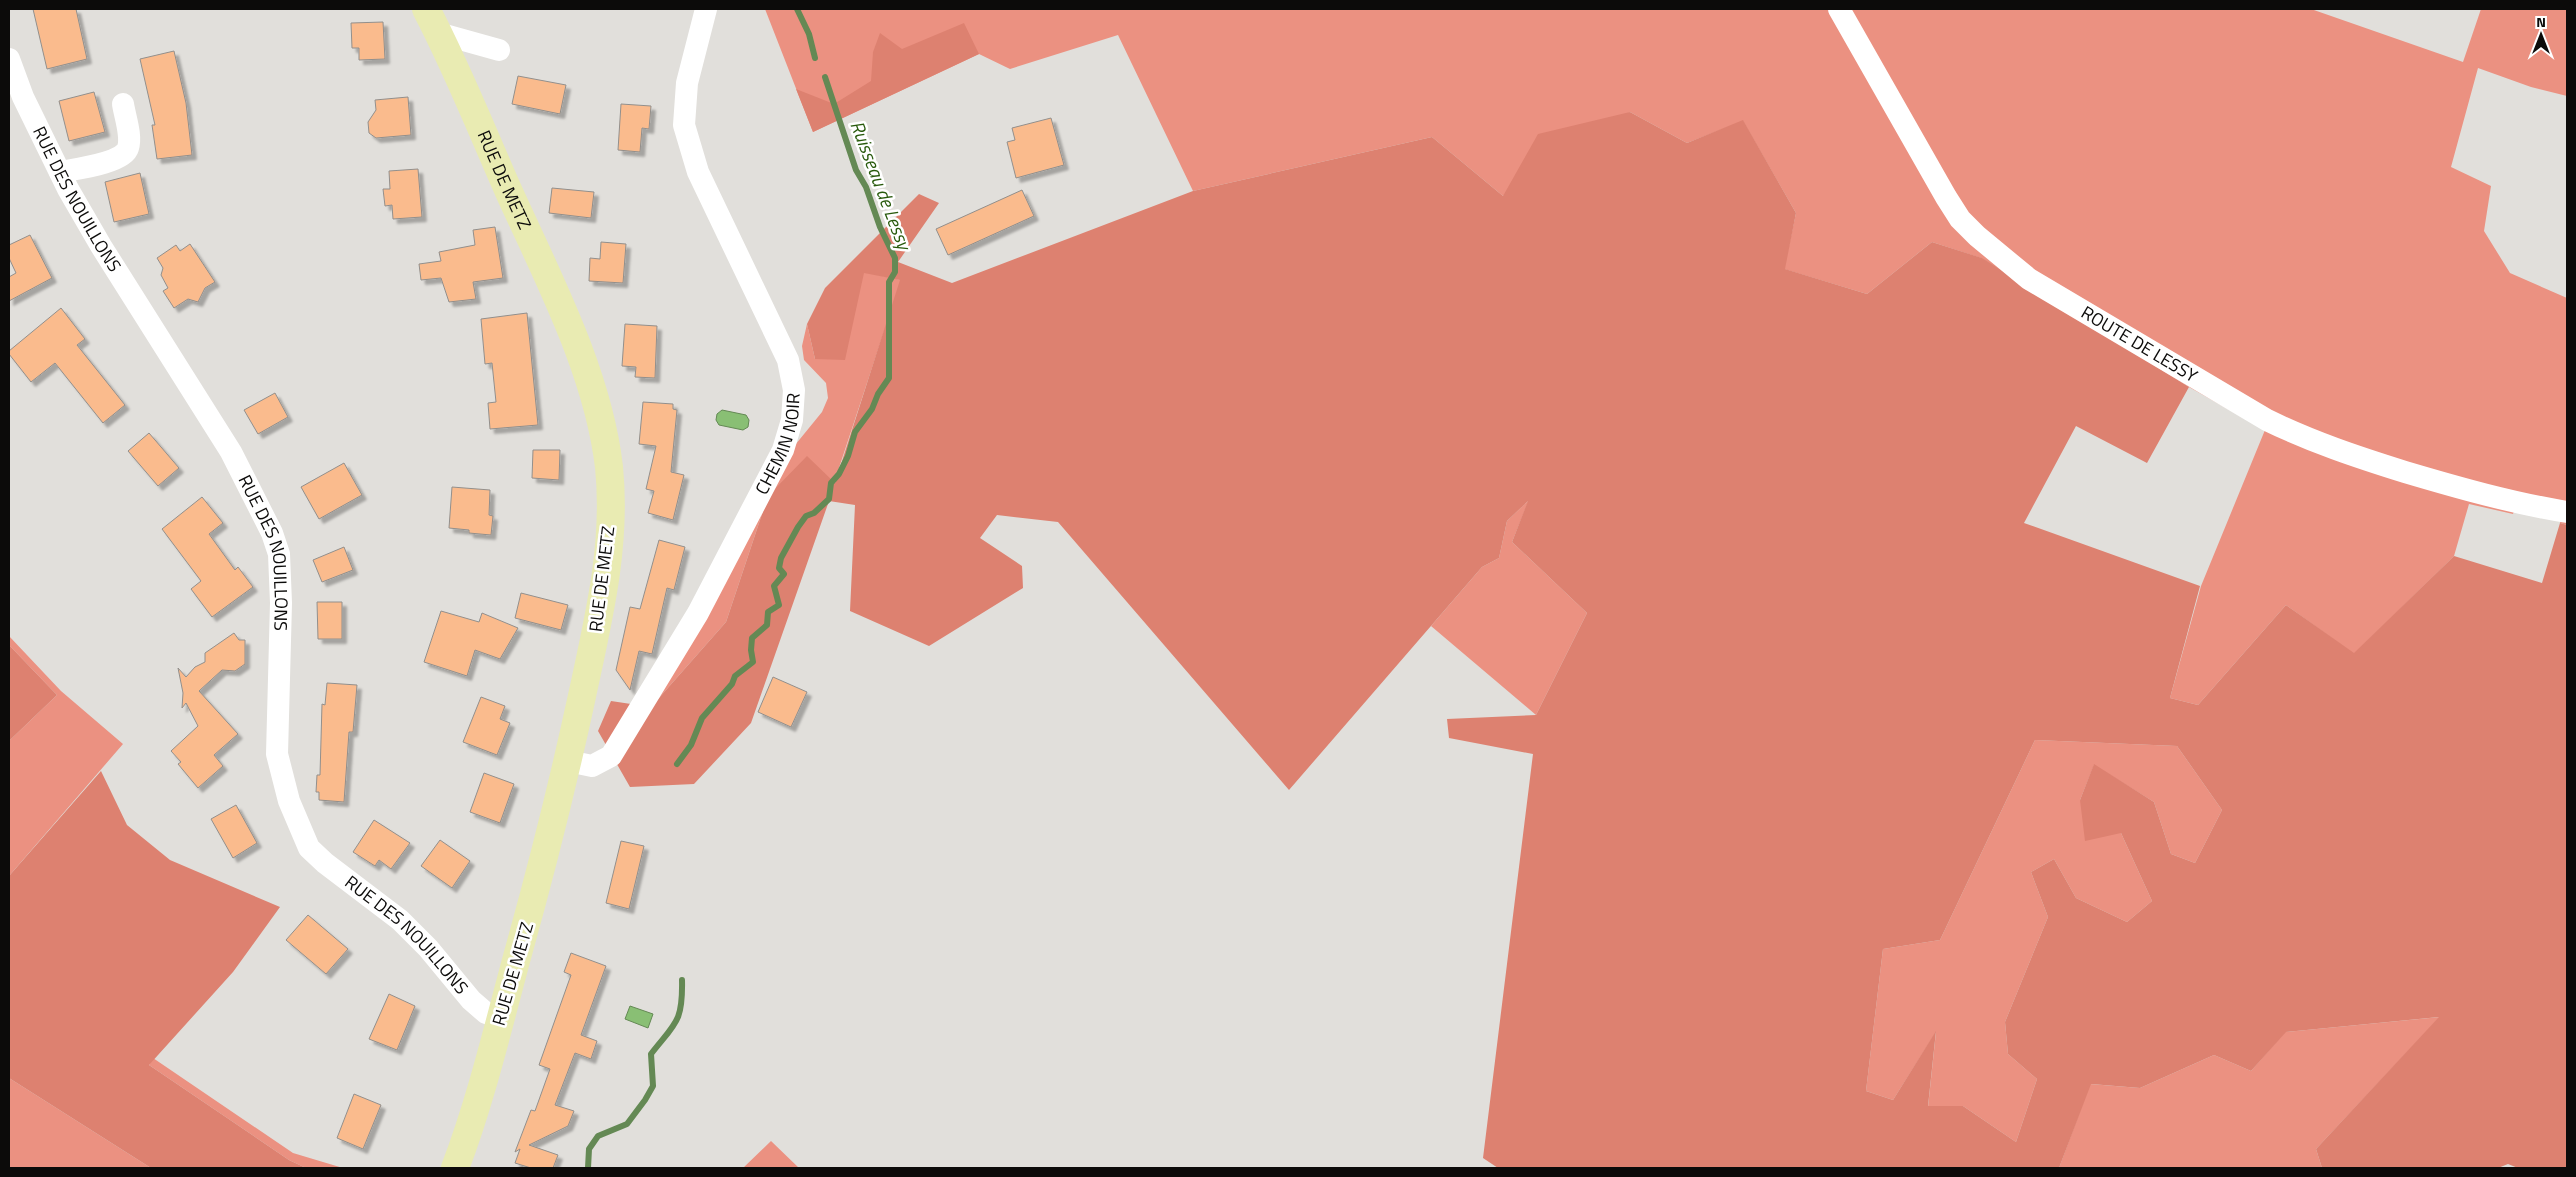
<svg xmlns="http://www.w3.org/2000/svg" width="2576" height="1177" font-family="'Titillium Web',sans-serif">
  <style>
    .green { fill: #eb9181 }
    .forest { fill: #dd8170; fill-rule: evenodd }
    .water { fill: #89bf74; stroke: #648954 }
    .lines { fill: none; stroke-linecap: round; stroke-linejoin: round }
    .stream { stroke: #648954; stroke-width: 6 }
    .building { fill: #fabb8d; stroke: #928f8c; filter: url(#shadow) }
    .minor { stroke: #fff; stroke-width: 22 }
    .major { stroke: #e9ebb2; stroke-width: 28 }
    .labels { text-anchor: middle; stroke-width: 5; stroke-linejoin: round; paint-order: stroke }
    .street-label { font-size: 18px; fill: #0c0b0a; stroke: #fff }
    .water-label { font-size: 19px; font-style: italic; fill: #285a0c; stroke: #fff }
  </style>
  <defs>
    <filter id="shadow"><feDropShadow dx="4.5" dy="4.5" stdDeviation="1" flood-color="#0004"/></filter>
  </defs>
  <rect width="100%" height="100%" fill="#e1dfdb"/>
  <path class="green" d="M765,9H2311L2463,62L2481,9H2567V96L2531,87L2478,68L2451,167L2491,186L2484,231L2510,273L2567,298V525L2560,523L2563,512L2517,503L2513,514L2469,504L2454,556L2354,654L2286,605L2198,705L2170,698L2201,586L2265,430L2189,387L1981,258L1932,242L1867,294L1784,269L1796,213L1743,121L1687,143L1630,112L1503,196L1432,137L1193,191L1118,35L1010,69L979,54L813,132Z
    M864,272L901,280L834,483L768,496L726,622L651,707L791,450L822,412L828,398L826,383L804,360L802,346L807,324L815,359Z
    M1529,500L1512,542L1587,613L1536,715L1431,626L1482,567L1499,558L1507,521Z
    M9,636L61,691L123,744L9,876V741L57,695L9,645Z
    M2035,740L2177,746L2222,810L2195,863L2171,854L2154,802L2094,765L2080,800L2121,833L2152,901L2127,922L2076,898L2054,859L2031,872L2048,917L2005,1022L2008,1054L2037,1079L2016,1142L1963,1106L1928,1107L1936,1032L1893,1100L1866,1091L1883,949L1940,940Z
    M2440,1017L2316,1149L2322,1168H2059L2090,1084L2140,1088L2214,1055L2251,1071L2285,1032Z
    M153,1058L293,1153L343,1168H306L289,1160L149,1065Z
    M9,1078L151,1168H9Z
    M771,1141L799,1168H743Z"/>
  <path class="forest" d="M964,23L979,54L813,132L796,89L834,104L871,81L873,52L880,33L902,49Z
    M1630,112L1687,143L1743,120L1796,213L1785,269L1867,294L1932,242L1982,258L2189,387L2147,463L2076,426L2024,523L2200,586L2170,698L2198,705L2286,605L2354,653L2454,556L2542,583L2560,523L2567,525V1168H2518L2508,1164L2498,1168H2322L2316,1149L2439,1017L2286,1032L2251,1071L2214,1055L2140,1088L2091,1084L2059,1168H1498L1483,1158L1533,754L1449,738L1447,719L1536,715L1587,613L1512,542L1528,501L1507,521L1499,558L1482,567L1289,790L1058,522L997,515L980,538L1022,566L1023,588L929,646L850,611L855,505L829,501L751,723L694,784L630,787L598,731L611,701L651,707L726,622L768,496L807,456L835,483L900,280L864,273L845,360L815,359L807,324L825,288L919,194L939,203L898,262L952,283L1193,191L1432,137L1503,196L1538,134ZM2035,740L2177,746L2222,810L2195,863L2171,854L2154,802L2094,764L2080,800L2085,841L2121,833L2152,901L2127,922L2076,898L2054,859L2031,872L2048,917L2005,1022L2008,1054L2037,1079L2016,1142L1963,1106H1928L1936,1031L1893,1100L1866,1091L1883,949L1940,940Z
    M9,645L57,695L9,741Z
    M101,771L127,825L170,860L280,907L233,972L149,1065L289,1160L306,1168H151L9,1078V876Z"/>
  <path class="water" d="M722,410L746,415L749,420L748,427L743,430L719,425L716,420L717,414Z
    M630,1006L653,1014L648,1028L625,1019Z"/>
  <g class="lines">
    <path class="stream" d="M797,9L809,34L815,58
      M677,764L691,745L702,718L732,684L735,676L753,662L751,650L752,638L767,625L768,612L779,605L774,586L784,574L779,568L781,558L798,527L806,516L814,513L829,499L831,483L839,474L848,456L855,432L872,409L878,394L889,378V282L895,272V258L880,227L866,187L856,170L825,77
      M588,1168L589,1149L598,1136L627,1124L645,1100L653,1086L651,1054C675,1023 683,1023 682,980"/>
  </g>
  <path class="building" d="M33,9H76L87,59L47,69Z
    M383,22L385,59L359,60V48H352L351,23Z
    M174,51L186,103L192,155L157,159L152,125H155L140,59Z
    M518,76L566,85L560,114L512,104Z
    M94,92L105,132L69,141L59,101Z
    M408,97L411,135L376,138L369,133L368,122L376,110L375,100Z
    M621,104L651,106L649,129L642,128L640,152L618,150Z
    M1051,118L1064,165L1016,178L1007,142L1015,140L1012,128Z
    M418,169L422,217L393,219L392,205L385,206L383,189H390L389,171Z
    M140,173L149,214L114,222L105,182Z
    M552,188L594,192L591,218L549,213Z
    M1022,190L1034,216L948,255L936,229Z
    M495,227L503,278L473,282L476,299L449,302L441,278L421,280L419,264L441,261L439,252L475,245L473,230Z
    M30,235L52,278L9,301V277L16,273L9,258V245Z
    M601,242L626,244L623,283L589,281L590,258L600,259Z
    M190,244L215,282L205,288L198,302L188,299L174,308L163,291L168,288L161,275L163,268L157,258L176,245L180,251Z
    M61,308L85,339L77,345L125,405L103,423L55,363L31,382L9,354V351Z
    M527,313L538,425L490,429L488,403L496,402L492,363L485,364L481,319Z
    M625,324L657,326L655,378L635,377L636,367L622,366Z
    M275,393L288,417L258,434L244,410Z
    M643,402L673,404V409L677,410L671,472L684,475L673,520L648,513L654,491L646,489L656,446L639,444Z
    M149,433L179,468L158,486L128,451Z
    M533,450H560L559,480L532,478Z
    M344,463L362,495L319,519L301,487Z
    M452,487L490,490L489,515L493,516L491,535L469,533V530L449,528Z
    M202,497L223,523L209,534L235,570L238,567L253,587L212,617L191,589L201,581L162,529Z
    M659,540L685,547L674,590L667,588L652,654L639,651L630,690L616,670L630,607L640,609Z
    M344,547L353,570L322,582L313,560Z
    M521,593L568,605L561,630L515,618Z
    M317,602H342V639H318Z
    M441,611L479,622L482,613L518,628L500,659L475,650L467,676L424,662Z
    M234,633L239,640H245V664L235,671L222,670L199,691L238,734L214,755L223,766L198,788L178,764L181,762L171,751L198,726L186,703L182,708L183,693L178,668L186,677L195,667L205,662V653Z
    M773,677L807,692L791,727L758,712Z
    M327,683L357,685L353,732H349L344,802L319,800V792H316L317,775H320L322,704L325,705Z
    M481,697L505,706L500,719L510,723L497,755L463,742Z
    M484,773L514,784L500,823L470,812Z
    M236,805L257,843L233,858L211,819Z
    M374,820L410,843L391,869L379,860L375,866L353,852Z
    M440,840L470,861L452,888L421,866Z
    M621,841L644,846L629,909L606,903Z
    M308,915L348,949L326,974L286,940Z
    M571,953L606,966L581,1035L597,1041L591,1059L575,1053L555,1105L574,1111L568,1126L529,1145L558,1155L553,1168H531L515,1163L520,1149L515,1152L531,1110L535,1111L550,1069L539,1065L571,975L564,972Z
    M389,994L415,1006L397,1050L369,1039Z
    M354,1094L381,1105L363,1149L337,1138Z"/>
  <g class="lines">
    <g class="minor">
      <path id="s1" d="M1839,9L1946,197L1960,219L1977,236L2029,279L2267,420C2312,442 2357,457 2405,472C2459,488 2512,503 2567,512"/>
      <path d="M438,33L499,50"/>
      <path id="s2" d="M9,59L23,97L68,189L101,246L231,452L272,533L279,554L281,603L277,754L289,801L309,848L325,863L400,920L428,948L471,1000L486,1013L500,1018"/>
      <path d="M60,172C75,169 124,163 128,148C132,136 125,117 123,104"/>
      <path id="s3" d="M568,761L592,766L611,756L698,613L783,450L792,420L794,390L788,360L698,172L684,125L687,83L706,9"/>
    </g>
    <path class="major" id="s4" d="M426,9C457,68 482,131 509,192C548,278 598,372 609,467C617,546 598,621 582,696C563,784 541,871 517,957C498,1027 481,1100 455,1168"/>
  </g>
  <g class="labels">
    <g class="street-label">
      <text dy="6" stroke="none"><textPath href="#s4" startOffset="188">RUE DE METZ</textPath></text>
      <text dy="6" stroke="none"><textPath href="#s2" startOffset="156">RUE DES NOUILLONS</textPath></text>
      <text dy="6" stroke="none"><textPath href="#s1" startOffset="462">ROUTE DE LESSY</textPath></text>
      <text dy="6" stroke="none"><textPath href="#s3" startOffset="402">CHEMIN NOIR</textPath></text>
      <text dy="6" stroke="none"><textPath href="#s2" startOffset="561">RUE DES NOUILLONS</textPath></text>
      <text transform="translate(602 579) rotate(-83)" y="6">RUE DE METZ</text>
      <text dy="6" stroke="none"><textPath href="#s2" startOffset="996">RUE DES NOUILLONS</textPath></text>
      <text transform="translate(513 974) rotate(-74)" y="6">RUE DE METZ</text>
    </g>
    <g class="water-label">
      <text transform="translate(881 185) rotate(69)" y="7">Ruisseau de Lessy</text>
    </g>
  </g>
  <rect width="2576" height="1177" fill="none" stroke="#0c0b0a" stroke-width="20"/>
  <g transform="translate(2541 35)" stroke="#ffffff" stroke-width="4" paint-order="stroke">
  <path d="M0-4L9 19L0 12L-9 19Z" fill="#0c0b0a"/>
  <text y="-8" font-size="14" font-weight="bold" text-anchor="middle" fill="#0c0b0a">N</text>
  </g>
</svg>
